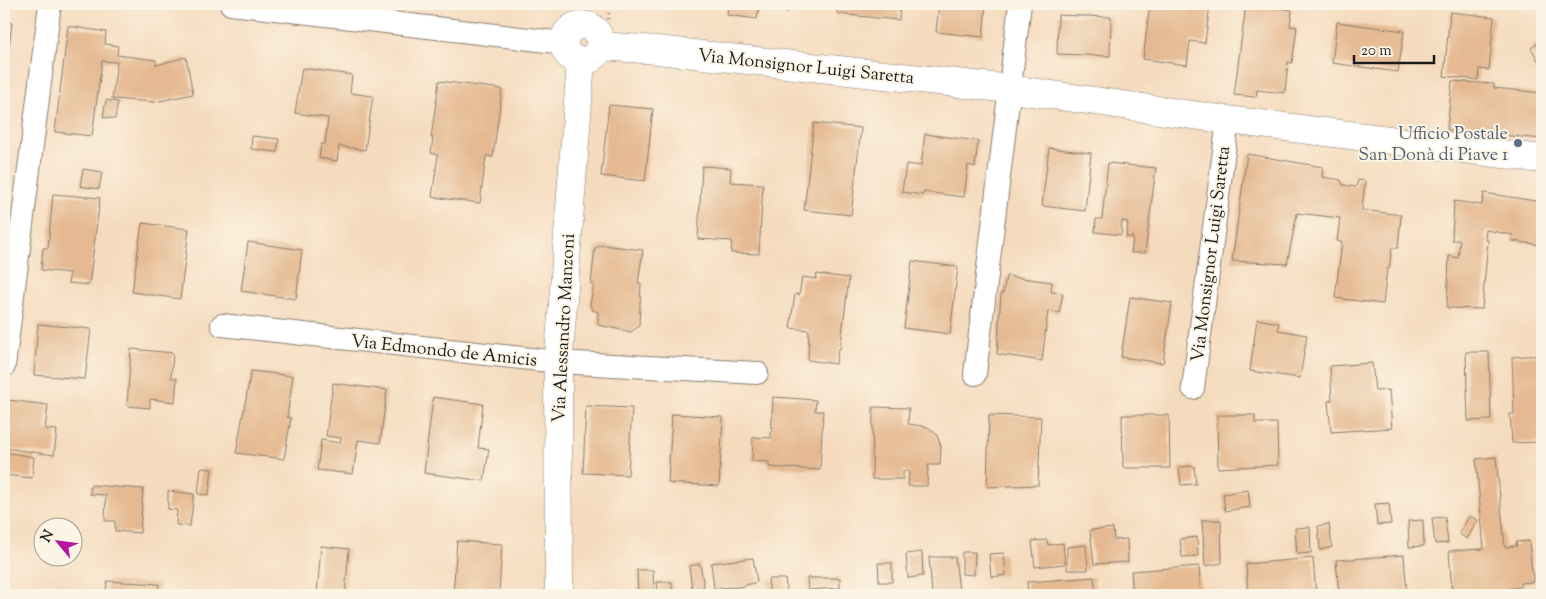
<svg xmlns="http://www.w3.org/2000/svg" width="1546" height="599" font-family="'Sorts Mill Goudy',serif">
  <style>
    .building { fill: #e5ba92 }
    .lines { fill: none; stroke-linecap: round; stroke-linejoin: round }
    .minor-casing { stroke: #887c6d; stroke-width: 24 }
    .tertiary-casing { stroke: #887c6d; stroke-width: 29 }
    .path { stroke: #887c6d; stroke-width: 3; stroke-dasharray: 1 4; stroke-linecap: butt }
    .minor { stroke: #fff; stroke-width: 22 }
    .tertiary { stroke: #fff; stroke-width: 28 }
    .service-dot { fill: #5c6f8a; stroke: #fcf5e5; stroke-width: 2 }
    .labels { text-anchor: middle; stroke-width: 4; stroke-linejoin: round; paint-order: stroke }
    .street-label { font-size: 18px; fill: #1c1c1c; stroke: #fcf5e5 }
    .service-label { font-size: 18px; fill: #4e5e75; stroke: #fcf5e5; text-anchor: end }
  </style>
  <rect width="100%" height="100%" fill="#fcf5e5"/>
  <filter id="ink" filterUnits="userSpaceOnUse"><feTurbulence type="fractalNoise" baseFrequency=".02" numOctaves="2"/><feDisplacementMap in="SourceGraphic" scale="10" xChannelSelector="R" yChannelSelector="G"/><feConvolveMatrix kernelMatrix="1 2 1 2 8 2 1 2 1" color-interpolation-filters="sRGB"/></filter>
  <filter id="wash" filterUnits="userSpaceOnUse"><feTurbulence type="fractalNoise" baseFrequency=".0096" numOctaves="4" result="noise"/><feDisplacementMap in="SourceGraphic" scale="20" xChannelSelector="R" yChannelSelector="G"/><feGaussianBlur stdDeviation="1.12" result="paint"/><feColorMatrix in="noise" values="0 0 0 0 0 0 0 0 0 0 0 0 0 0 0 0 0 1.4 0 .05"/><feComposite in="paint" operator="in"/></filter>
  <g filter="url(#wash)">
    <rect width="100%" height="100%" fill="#f5dbbe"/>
    <g id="blocks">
      <path class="building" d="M728,4H789L788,12L759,8L757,19L727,15Z
        M838,4H900L899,20L837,14Z
        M939,4H986L983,37L936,32Z
        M1150,4H1210L1205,43L1190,41L1187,65L1143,59Z
        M1246,4L1292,10L1290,26L1297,27L1292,63L1288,62L1285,93L1257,90L1256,97L1234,95Z
        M1450,12L1494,17L1489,70L1479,69L1478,80L1444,76Z
        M1058,15L1111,17L1110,56L1057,54Z
        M4,22L12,23L6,72H4Z
        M1337,22L1404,31L1398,72L1332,63Z
        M68,26L106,32L105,44L118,46L117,55L156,60V65L186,57L193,94L155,102L112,99L117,62L102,61L92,136L55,132Z
        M1542,41V67L1531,48Z
        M302,68L352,75L350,93L373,96L365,150L339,146L337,161L319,158L321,144H325L328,118L295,113Z
        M439,81L502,89L493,157L486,156L480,203L432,197L438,155L431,153L433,137L431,138Z
        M1452,81L1494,84V88L1542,93V139L1447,130Z
        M106,100L118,102L115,119L103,117Z
        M609,105L653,109L645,181L601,176Z
        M814,123L861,128L851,215L804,210Z
        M925,134L978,141L975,167L968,165L964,197L924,192L923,195L902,192L906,164L921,166Z
        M252,136L279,139L277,152L251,149Z
        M1049,148L1091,153L1085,211L1042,206Z
        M1247,154L1323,167L1322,177L1341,180L1343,185L1356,187L1358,180L1365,181L1362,210L1401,215L1398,248H1392L1389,269H1387L1383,304L1335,298L1342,242L1337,241L1340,218L1297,213L1287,264L1232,261Z
        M1108,163L1156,168L1145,253H1131L1133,237H1126L1128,222L1122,221L1121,235L1095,232L1096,219H1102Z
        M702,166L731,168L730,182L763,184L759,254L731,253L732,241L698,239Z
        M83,169L102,172L99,189L80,186Z
        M1484,193L1542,202V245L1512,241L1513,235L1486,230L1485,239L1488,240L1482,309L1447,308L1449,256L1458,258L1460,240H1452L1454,201L1482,205Z
        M53,194L100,198L89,285L68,283L70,273L41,270L43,248H48Z
        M142,223L189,229L180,299L132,292Z
        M248,242L302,250L296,299L241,291Z
        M603,245L643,250L638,283H641L639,326L631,332L598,325V312L592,310L590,304L594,284H591L595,248Z
        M912,261L958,267L950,334L904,328Z
        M817,274L849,278L840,350L838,349L836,364L808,360L809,330L790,328L795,294L799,295L802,277L816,279Z
        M1006,276L1052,282L1051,292L1063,293L1059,313L1048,311L1042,361L997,354L1001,293H1003Z
        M1130,297L1172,303L1163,363L1121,357Z
        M1257,319L1279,323L1278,330L1307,335L1300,378L1250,371Z
        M38,324L91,329L85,379L34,375Z
        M131,349L173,353L171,378H177L175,402L150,399V408L127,406Z
        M1466,352H1489L1491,420L1468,421Z
        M1542,355V442L1512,443L1510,414H1514L1512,357Z
        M1372,363L1375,391L1389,390L1392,428L1331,432L1328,401L1332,400L1330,366Z
        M251,371L293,376L287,417L291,418L284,459L236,453Z
        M333,383L387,390L380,443L358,440L353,474L317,470L321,440L340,443L341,438L326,436Z
        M433,397L483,404L478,448L489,449L484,481L424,473Z
        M773,397L816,400L815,411H823L820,470L769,467V462L752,461L753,437L771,438Z
        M8,400L48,405L45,429L57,430L54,455L4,448Z
        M586,406L632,408L628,475L583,473Z
        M873,407L909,408L908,424L928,427L937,435L941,447L940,465H928L927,486H908L909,471H903V479H872Z
        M672,414L723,417L719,486L668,483Z
        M989,415L1041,417L1038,485L987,487Z
        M1122,415H1169L1170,468H1123Z
        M1217,415H1255V423H1277L1278,465L1218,468Z
        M4,452L34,457L32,478L4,475Z
        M1496,457L1505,547L1517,546L1516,542L1529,541L1533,582L1520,583V587L1509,589V593L1477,595H1468L1467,592L1452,593L1449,551L1484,549L1476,459Z
        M1194,466L1196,484L1181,485L1179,467Z
        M201,468L212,469L209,495L198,494Z
        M91,485L143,489L140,533L115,531V521H105L106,495L90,494Z
        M1248,490L1250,507L1225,511L1223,494Z
        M168,491L194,494L190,526L176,525L177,510L168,509Z
        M1389,503L1391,524L1377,525L1375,504Z
        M1469,516L1478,520L1467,539L1459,534Z
        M1445,517L1448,543L1435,544L1432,518Z
        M1202,520H1221L1222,563L1205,566Z
        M1423,520L1424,546L1409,547L1408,521Z
        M1329,524L1332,547L1320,550L1318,526Z
        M1310,527L1311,553L1297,554L1295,528Z
        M1113,528L1114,540L1127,539L1128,562L1094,564L1090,530Z
        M1197,537L1198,556L1182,557L1180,539Z
        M1047,540L1048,545L1063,543L1065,564L1035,567L1032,541Z
        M457,541L502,544L499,595H453Z
        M1086,545L1088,570H1067V547Z
        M321,546L349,549L345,595H317Z
        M922,552L923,576L908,578L906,554Z
        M962,552H975L974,575L962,574Z
        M1004,553L1006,575L991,577L989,554Z
        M1404,555L1407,595H1339L1336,560Z
        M929,557H955L959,591H964V595H926L932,593Z
        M753,558L757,582L739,587L714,588L711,563Z
        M1313,558L1316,595H1248L1246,564Z
        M878,563H892V582H879Z
        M700,564L704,587L692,589L689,566Z
        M1199,566L1201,595H1133L1131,571Z
        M637,570H653L654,595H638Z
        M1094,577L1096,595H1028L1027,582Z
        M807,578H840V588L808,590Z
        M768,579H785L787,593L770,595Z
        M107,581L159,584L158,595H106Z
        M657,582H672V595H658Z
        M592,590L617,591V595H593Z"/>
    </g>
  </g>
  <g filter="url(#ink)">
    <use href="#blocks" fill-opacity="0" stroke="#887c6d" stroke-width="1"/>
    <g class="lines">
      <defs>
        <path id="minor" d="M231,4L564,43
          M222,325L558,362L757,373
          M4,366L50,4
          M975,374L1020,4
          M1193,388L1228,120"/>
        <path id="tertiary" d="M564 43a18 18 0 1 1 36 0a18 18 0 1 1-36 0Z
          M600,46L657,50L1011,89L1228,120L1542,159
          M559,595L558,368L581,61"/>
      </defs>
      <use href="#minor" class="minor-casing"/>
      <use href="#tertiary" class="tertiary-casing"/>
      <path class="path" d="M608,19L610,4"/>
      <use href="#minor" class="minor"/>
      <use href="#tertiary" class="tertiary"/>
    </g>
  </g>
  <circle class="service-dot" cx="1518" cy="143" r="5"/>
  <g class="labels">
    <g class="street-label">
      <text transform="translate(806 66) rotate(6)" y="6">Via Monsignor Luigi Saretta</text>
      <text transform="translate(1210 254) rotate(-83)" y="6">Via Monsignor Luigi Saretta</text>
      <text transform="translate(563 328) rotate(-87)" y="6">Via Alessandro Manzoni</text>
      <text transform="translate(444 350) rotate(6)" y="6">Via Edmondo de Amicis</text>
    </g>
    <g class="service-label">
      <text x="1508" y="139">Ufficio Postale<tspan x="1508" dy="21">San Donà di Piave 1</tspan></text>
    </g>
  </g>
  <rect width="1546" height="599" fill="none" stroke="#fcf5e5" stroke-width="20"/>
  <g transform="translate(58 542) rotate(299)"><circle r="24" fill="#fcf5e5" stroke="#a29e95"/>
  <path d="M0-4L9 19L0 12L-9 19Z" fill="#b5179e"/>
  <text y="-8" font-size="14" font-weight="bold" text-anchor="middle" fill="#1c1c1c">N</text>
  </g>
  <path d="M1354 55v8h80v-8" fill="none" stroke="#1c1c1c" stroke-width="2.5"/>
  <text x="1361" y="55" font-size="15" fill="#1c1c1c" stroke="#fcf5e5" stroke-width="4" paint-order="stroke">20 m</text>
</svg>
